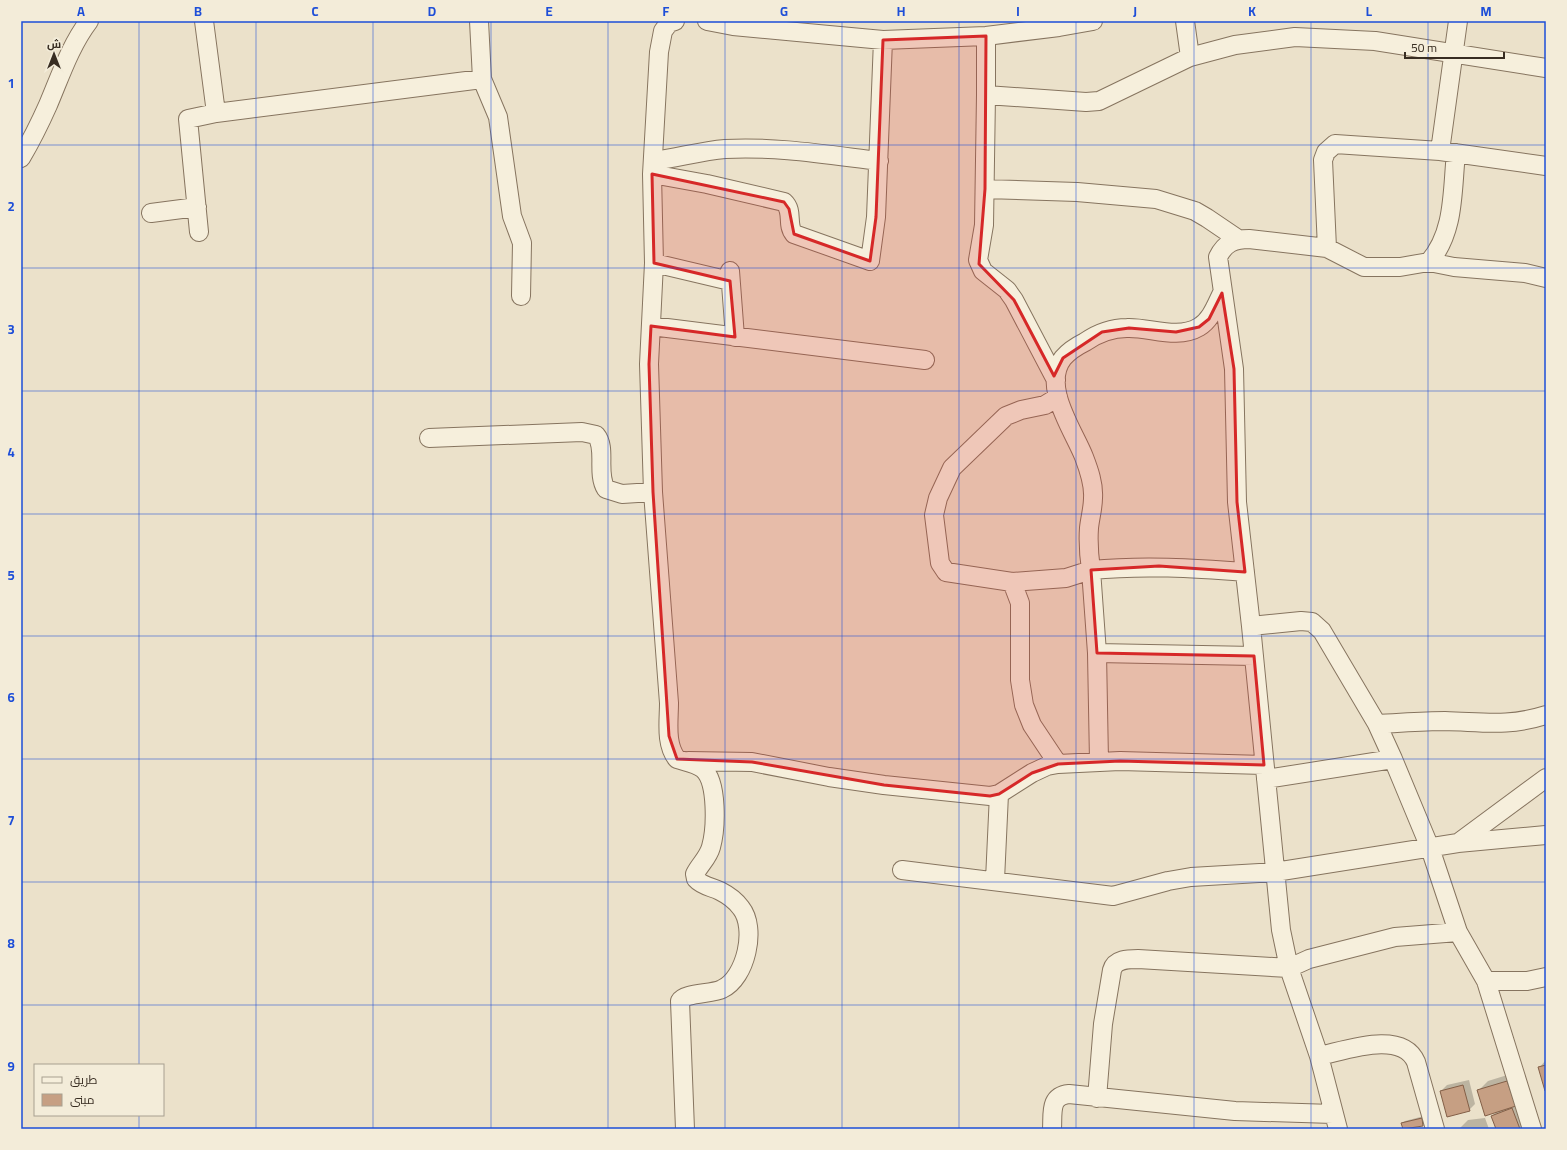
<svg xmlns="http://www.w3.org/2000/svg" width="1567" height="1150" font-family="Georgia,Cairo,serif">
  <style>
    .shadow { fill: #0003 }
    .building { fill: #c69f83; stroke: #835f47 }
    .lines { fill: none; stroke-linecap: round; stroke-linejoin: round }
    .minor-casing { stroke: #86745f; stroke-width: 20 }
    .minor { stroke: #f6efdc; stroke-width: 18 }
    .marked { fill: #d62828; fill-opacity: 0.2; stroke: #d62828; stroke-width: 3; stroke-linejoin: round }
    .grid { fill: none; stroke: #1d4ed8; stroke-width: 1; stroke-opacity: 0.55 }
    .neatline { fill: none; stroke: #1d4ed8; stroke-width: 1.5 }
    .grid-label { font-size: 13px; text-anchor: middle; font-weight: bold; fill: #1d4ed8 }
  </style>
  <rect width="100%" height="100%" fill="#ebe1ca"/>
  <path class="shadow" d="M1545,1061H1546V1090L1539,1068Z
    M1517,1072L1525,1129H1497L1492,1116L1497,1111L1478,1091L1488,1081Z
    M1469,1080L1475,1104L1469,1110L1441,1091L1447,1085Z
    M1424,1116L1426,1122L1423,1125L1404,1129L1402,1123L1405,1121Z
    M1485,1118L1489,1129H1459L1468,1120Z
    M1394,1128L1395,1129H1383Z"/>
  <path class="building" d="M1546,1065V1091H1545L1538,1067Z
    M1507,1081L1516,1106L1485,1116L1477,1090Z
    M1463,1085L1470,1111L1447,1117L1440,1091Z
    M1512,1108L1520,1129H1496L1491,1116Z
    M1422,1118L1423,1126L1403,1129L1401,1123Z"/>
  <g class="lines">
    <defs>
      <path id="minor" d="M204,21L216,113
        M479,21L482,79L498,117L512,216L522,243L521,296
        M675,21L669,23L663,31L659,52L652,174L654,263L649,364L653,492L669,703C669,721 665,744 677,759C686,762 696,763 703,769C718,782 716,829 711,847C708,858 700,864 695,874L696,879C702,886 712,887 720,891C728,895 736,901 741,908C757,928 746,978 722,989C713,994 684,993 680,1001L685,1129
        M707,21L733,26L883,40L986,36L1059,27L1093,21
        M1185,21L1190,57
        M986,36V95
        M1440,151L1458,21
        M21,158C31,141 40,123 48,105C60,77 70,46 89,21
        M653,161C677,158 701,151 725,149C775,146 829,155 879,161
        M652,174L707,184L784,202C794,211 786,225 794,234L870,261L876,217L883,40
        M985,189L1077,192L1156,199L1195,211L1207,218L1238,239
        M151,213L197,207
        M199,232L188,119L216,113L482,79
        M1327,248L1323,160L1326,152L1335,144L1440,151L1546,166
        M1429,262C1455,232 1452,191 1456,153
        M654,263L730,281
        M730,271L735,337
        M651,326L925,360
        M1056,380L1014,300L1007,290L983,271L978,260L984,225L986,95L1086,102L1099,101L1190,57L1235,45L1295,37L1375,41L1546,68
        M1058,397L1045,405L1021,410L1006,416L952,468L938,498L934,515L940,563L946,572L1012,582L1066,578L1091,570C1089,556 1088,542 1089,528C1090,518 1093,508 1093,498C1094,484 1089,470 1084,457C1074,431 1041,386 1063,358C1069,351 1077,346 1085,342C1098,333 1111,328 1127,328C1150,327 1177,340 1199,327C1211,320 1216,305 1222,293
        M429,438L582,432L596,435C607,448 596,473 606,489L622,494L653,492
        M1012,582L1020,603V680L1024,705L1032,725L1058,764
        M1251,626L1301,621L1312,622L1322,631L1377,724L1393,759L1430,848L1458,932L1486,981L1532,1129
        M1097,653L1254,656
        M1377,724C1400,723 1423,721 1445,721C1484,722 1508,727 1546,715
        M688,761L752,762L829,777L884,785L990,796L999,794L1032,773L1047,766L1058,764L1120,761L1264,765
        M1099,761L1097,653L1091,570C1143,565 1193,568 1245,572
        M1266,779L1393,759
        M1458,843L1546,778
        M902,870L1113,896L1168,881L1191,877L1275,872L1458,843L1546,835
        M995,880L999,794
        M1486,981H1527L1546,977
        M1319,1056C1344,1051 1402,1029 1416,1062L1435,1129
        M1097,1098L1103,1024L1112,970C1115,959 1128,959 1138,959L1289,968L1309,959L1395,937L1458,932
        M1052,1129C1053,1113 1049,1096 1069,1094L1235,1111L1333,1114
        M1338,1129L1319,1056L1289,968L1281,930L1251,626L1237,502L1234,369L1218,257C1225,243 1234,239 1249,239L1327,248L1364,267H1400L1429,262L1454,267L1525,273L1546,278"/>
    </defs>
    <use href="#minor" class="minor-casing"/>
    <use href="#minor" class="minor"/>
  </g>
  <path class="marked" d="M986,36L985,189L979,264L1014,300L1054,376L1063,358L1102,332L1129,328L1176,332L1199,327L1209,319L1222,293L1234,369L1237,502L1245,572L1159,566L1091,570L1097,653L1254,656L1264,765L1120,761L1058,764L1032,773L999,794L990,796L884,785L752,762L677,759L669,736L653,492L649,364L651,326L735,337L730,281L654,263L652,174L784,202L789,209L794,234L870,261L876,217L883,40Z"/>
  <path class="grid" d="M139,21V1065M256,21V1129M373,21V1129M491,21V1129M608,21V1129M725,21V1129M842,21V1129M959,21V1129M1076,21V1129M1194,21V1129M1311,21V1129M1428,21V1129M21,145H1546M21,268H1546M21,391H1546M21,514H1546M21,636H1546M21,759H1546M21,882H1546M21,1005H1546M139,1115V1129"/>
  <rect width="1567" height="1150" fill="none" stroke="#f3ecd9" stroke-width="44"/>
  <rect x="34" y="1064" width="130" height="52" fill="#f3ecd9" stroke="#a8a090"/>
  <rect x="42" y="1077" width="20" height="6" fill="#f6efdc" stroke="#a8a090"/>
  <text x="70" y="1084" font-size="12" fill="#382d22">طريق</text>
  <rect x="42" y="1094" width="20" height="12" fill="#c69f83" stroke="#a8a090"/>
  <text x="70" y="1104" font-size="12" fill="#382d22">مبنى</text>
  <g transform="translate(54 54)" stroke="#f3ecd9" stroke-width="3" paint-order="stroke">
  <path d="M0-3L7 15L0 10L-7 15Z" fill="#382d22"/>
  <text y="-6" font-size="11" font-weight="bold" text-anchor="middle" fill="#382d22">ش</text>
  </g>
  <path d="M1405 52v6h99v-6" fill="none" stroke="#382d22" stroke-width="2"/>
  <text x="1411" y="52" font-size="12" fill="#382d22" stroke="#f3ecd9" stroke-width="3" paint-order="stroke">50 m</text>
  <rect x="22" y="22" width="1523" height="1106" class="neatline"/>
  <g class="grid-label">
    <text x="81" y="16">A</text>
    <text x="198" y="16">B</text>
    <text x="315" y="16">C</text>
    <text x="432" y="16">D</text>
    <text x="549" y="16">E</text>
    <text x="666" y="16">F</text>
    <text x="784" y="16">G</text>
    <text x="901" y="16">H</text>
    <text x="1018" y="16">I</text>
    <text x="1135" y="16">J</text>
    <text x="1252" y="16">K</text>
    <text x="1369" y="16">L</text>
    <text x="1486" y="16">M</text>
    <text x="11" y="88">1</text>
    <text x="11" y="211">2</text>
    <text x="11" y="334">3</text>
    <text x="11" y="457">4</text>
    <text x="11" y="580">5</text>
    <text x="11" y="702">6</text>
    <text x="11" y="825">7</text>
    <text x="11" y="948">8</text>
    <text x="11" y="1071">9</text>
  </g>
</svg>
